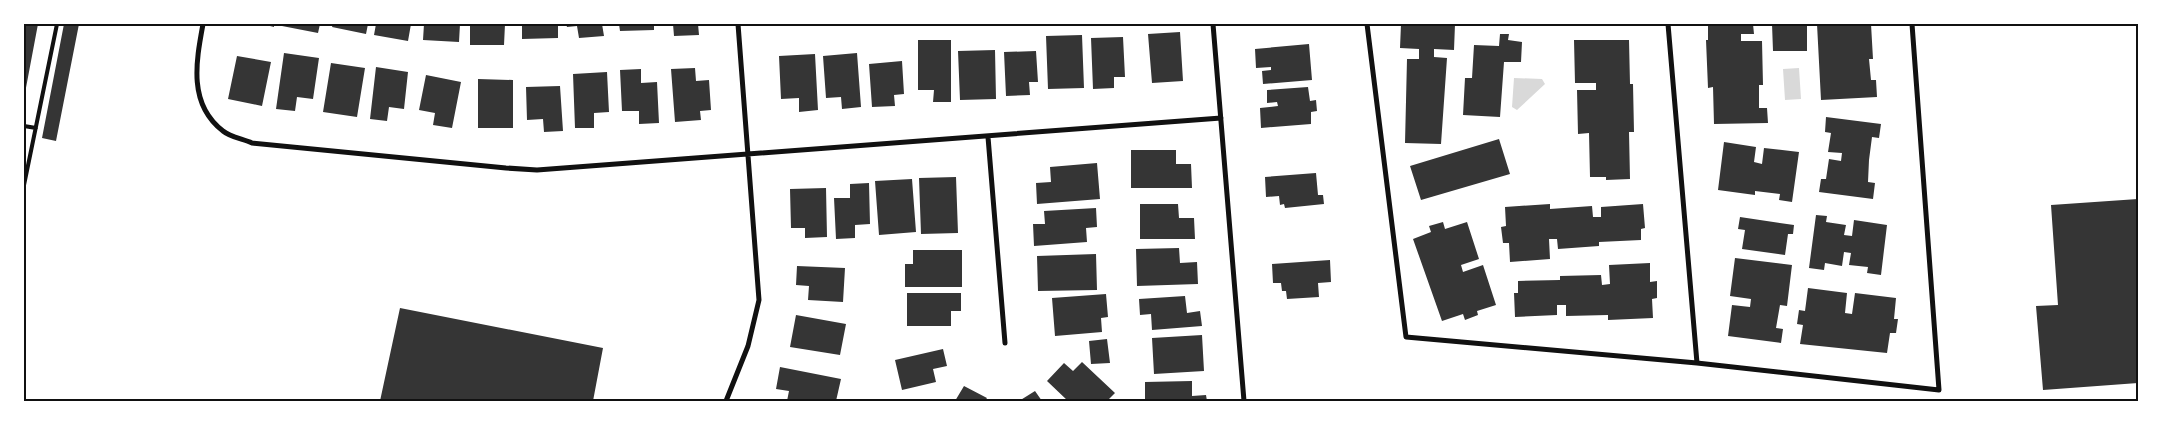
<svg xmlns="http://www.w3.org/2000/svg" width="2162" height="425" font-family="Bitter,serif">
  <style>
    .water { fill: #d9d9d9 }
    .building { fill: #353535 }
    .lines { fill: none; stroke-linecap: round; stroke-linejoin: round }
    .service { stroke: #111; stroke-width: 4 }
    .minor { stroke: #111; stroke-width: 5 }
    .neatline { fill: none; stroke: #111; stroke-width: 2 }
  </style>
  <rect width="100%" height="100%" fill="#fff"/>
  <path class="water" d="M1799,68L1801,99L1785,100L1783,69Z
    M1514,78L1542,79L1545,84L1517,110L1512,107Z"/>
  <path class="building" d="M24,24H38L25,93H24Z
    M64,24H79L56,141L42,138Z
    M262,24H274V27Z
    M283,24H320L318,33L282,26Z
    M333,24H368L366,34L332,27Z
    M376,24H411L408,41L374,35Z
    M424,24H460L459,42L423,40Z
    M470,24H505L504,45H470Z
    M522,24H558V38L522,39Z
    M566,24H602L604,36L579,38L577,26L567,27Z
    M619,24H654V30L620,31Z
    M673,24H698L699,35L674,36Z
    M1401,24H1455L1454,50L1434,49V57L1447,58L1441,144L1405,143L1407,59H1419V49L1400,48Z
    M1708,24H1753L1754,34H1741V41H1762L1763,85H1759V108H1767L1768,123L1714,124L1713,87L1708,88L1706,40H1708Z
    M1772,24H1807V51H1773Z
    M1817,24H1871L1873,59H1869L1871,80H1876L1877,97L1821,100Z
    M1180,32L1183,81L1152,83L1148,34Z
    M1500,34H1509L1508,40L1522,42L1521,62H1504L1500,117L1463,115L1465,78H1472L1474,45L1499,46Z
    M1082,35L1084,88L1048,89L1046,36Z
    M1123,37L1125,77H1114V88L1093,89L1091,38Z
    M918,40H951V102H933L934,90H918Z
    M1574,40H1629L1630,84H1633L1634,132H1629L1630,179L1606,180V177H1590L1589,133L1578,134L1577,90H1596V83H1575Z
    M1309,44L1312,80L1263,84L1262,71L1271,70V67L1256,68L1255,49Z
    M995,50L996,99L960,100L958,51Z
    M1036,51L1038,82H1029L1030,95L1006,96L1004,52Z
    M284,53L319,58L313,99L297,97L295,111L276,109Z
    M857,53L861,107L842,109L841,97L826,98L823,56Z
    M815,54L818,110L799,112V98L781,99L779,56Z
    M237,56L271,62L262,106L228,99Z
    M902,61L904,94L894,95L895,106L872,107L869,64Z
    M331,63L365,68L357,117L323,112Z
    M376,67L408,72L404,109L389,107L387,121L370,119Z
    M695,68L696,81L709,80L711,110L700,111L701,120L675,122L671,69Z
    M641,69V83L657,82L659,123L639,124V111H622L620,70Z
    M607,72L609,112L594,113V128H575L573,74Z
    M426,75L461,82L452,128L433,125L435,113L419,110Z
    M478,79L513,80V128H478Z
    M560,86L563,131L544,132L543,119L527,120L526,87Z
    M1308,87L1310,101L1316,100L1317,111L1311,112V124L1261,128L1260,108L1278,106L1277,102L1267,103V90Z
    M1826,117L1881,124L1879,138L1872,137L1869,160L1868,182L1875,183L1873,199L1819,192L1821,179H1826L1829,159L1841,161L1842,153L1828,152L1831,133L1825,132Z
    M1499,139L1510,174L1421,200L1410,166Z
    M1724,142L1756,147L1754,162L1762,164L1764,148L1799,152L1792,202L1779,200L1780,194L1755,191V195L1718,190Z
    M1131,150H1176V164H1191L1192,188H1131Z
    M1097,163L1100,199L1037,204L1036,183L1051,182L1050,167Z
    M1316,173L1318,195H1323L1324,204L1285,208L1284,204L1280,205L1279,196L1266,197L1265,177Z
    M956,177L958,233L921,234L919,178Z
    M912,179L916,232L879,235L875,181Z
    M869,183L870,224L855,225V238L836,239L834,198H850V184Z
    M826,188L827,237L805,238V228H791L790,189Z
    M2138,199V383L2043,390L2036,306L2058,305L2051,205Z
    M1140,204H1178L1179,218H1194L1195,239H1140Z
    M1550,204V209L1592,206L1593,217H1601V207L1643,204L1645,228L1641,229V240L1599,242V246L1558,249L1557,239H1549L1550,259L1510,262L1509,243H1503L1501,227L1506,226L1505,207Z
    M1096,208L1097,227L1086,228L1087,242L1034,246L1033,224H1045L1044,211Z
    M1816,215L1827,216L1826,222L1846,225L1844,235L1852,236L1854,220L1887,225L1881,275L1867,273L1868,267L1849,265L1851,253L1844,252L1842,266L1825,263L1824,270L1809,268Z
    M1740,217L1794,225L1793,234H1788L1785,255L1742,249L1745,230L1738,229Z
    M1443,222L1445,229L1467,222L1479,259L1461,265L1463,272L1483,265L1496,305L1477,311L1478,315L1465,320L1463,314L1442,321L1413,239L1431,232L1429,226Z
    M1179,248L1180,263L1197,262L1198,284L1137,286L1136,249Z
    M913,250H962V287H905V264H913Z
    M1096,254L1097,290L1038,291L1037,256Z
    M1735,258L1792,265L1787,306L1780,305L1776,328L1783,329L1781,343L1728,336L1732,305L1750,307L1751,299L1730,296Z
    M1330,260L1331,282L1318,283L1319,297L1287,299L1286,291H1282L1281,283H1273L1272,264Z
    M1650,263V282L1657,281V298L1652,299L1653,318L1608,320V315L1566,316V305H1557V315L1515,317L1514,293H1518V281L1560,280V276L1601,275L1602,285L1610,284L1609,265Z
    M797,266L845,268L843,302L808,300L809,286L796,285Z
    M1808,288L1847,293L1845,313L1852,314L1855,293L1896,298L1894,319H1898L1896,333H1890L1887,353L1800,344L1803,325L1797,324L1799,310L1805,311Z
    M907,293H961V311H951V326H907Z
    M1106,294L1108,317L1101,318L1102,332L1055,336L1052,298Z
    M1185,296L1187,313L1200,311L1202,326L1152,330L1151,314L1140,315L1139,299Z
    M400,308L603,348L593,401H380Z
    M796,315L846,324L840,355L790,347Z
    M1202,335L1204,371L1154,374L1152,338Z
    M1107,339L1110,363L1091,364L1089,341Z
    M943,349L947,366L933,369L936,382L902,390L895,360Z
    M1082,362L1115,393L1107,401H1068L1047,381L1064,363L1073,371Z
    M780,367L841,379L836,401H787L789,391L776,389Z
    M1192,381V396L1206,395L1207,401H1145V382Z
    M964,386L987,398L985,401H955Z
    M1035,391L1042,401H1019Z"/>
  <g class="lines">
    <path class="service" d="M24,126L36,128
      M24,185L57,24"/>
    <path class="minor" d="M203,24C196,62 188,104 223,131C230,137 243,139 252,143L506,168L537,170L1221,118
      M1213,24L1244,401
      M1367,24L1406,337L1697,363L1668,24
      M988,137L1005,343
      M1697,363L1939,390L1912,24
      M726,401L748,346L759,300L738,24"/>
  </g>
  <rect width="2162" height="425" fill="none" stroke="#ffffff" stroke-width="50"/>
  <rect x="25" y="25" width="2112" height="375" class="neatline"/>
</svg>
